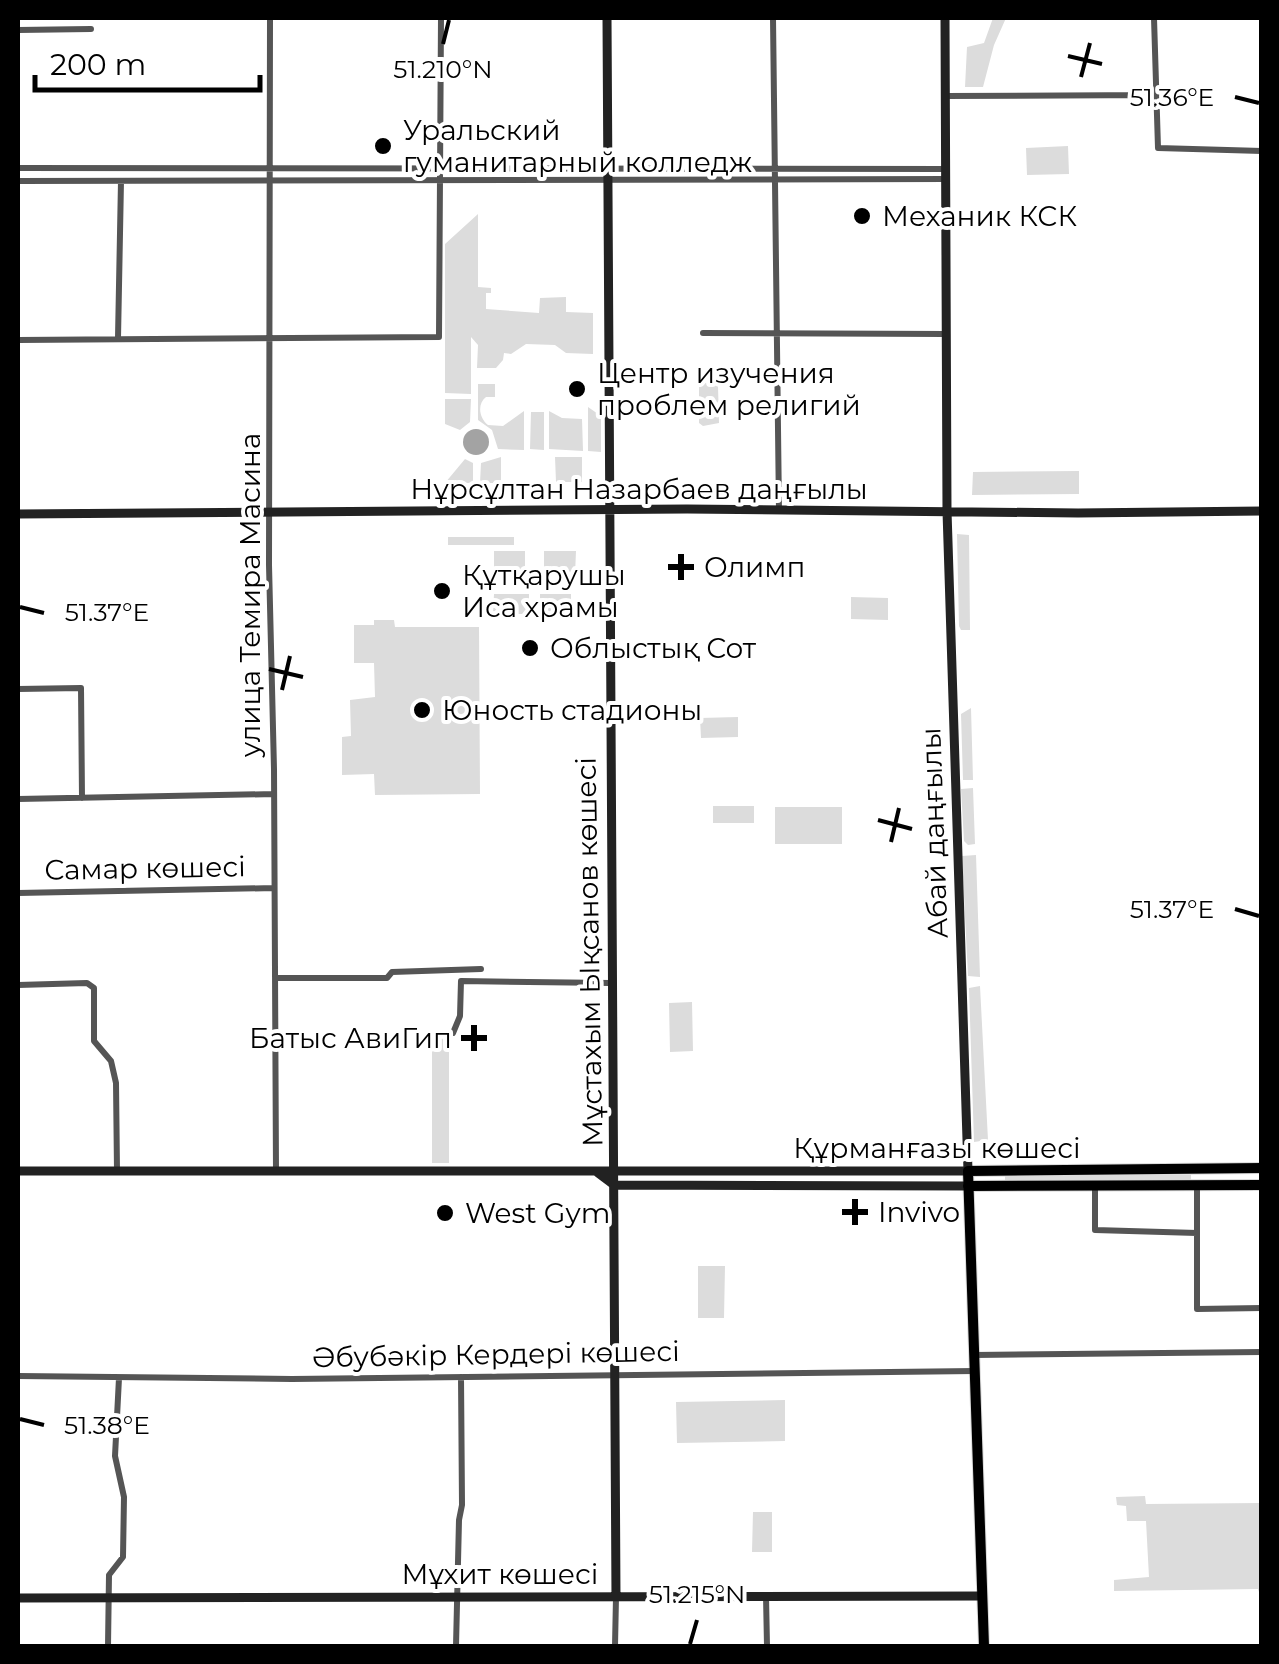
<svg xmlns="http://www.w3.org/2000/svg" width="1279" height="1664" font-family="Montserrat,sans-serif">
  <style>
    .green { fill: #dcdcdc }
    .water { fill: #a3a3a3 }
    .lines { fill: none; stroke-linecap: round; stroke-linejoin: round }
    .primary-casing { stroke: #dbdbdb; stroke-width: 12 }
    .street { stroke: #555; stroke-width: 6 }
    .secondary { stroke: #222; stroke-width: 9 }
    .primary { stroke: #000; stroke-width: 10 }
    .ticks { fill: none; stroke: #000; stroke-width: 4 }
    .poi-dot { fill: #000; stroke: #fff; stroke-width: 4 }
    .labels { text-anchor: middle; stroke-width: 8; stroke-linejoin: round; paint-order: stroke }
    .poi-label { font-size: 28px; fill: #000; stroke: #fff; text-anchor: start }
    .street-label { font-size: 28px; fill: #000; stroke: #fff }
    .ticks-label { font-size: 25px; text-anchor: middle; fill: #000; stroke: #fff; stroke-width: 8; stroke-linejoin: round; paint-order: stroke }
  </style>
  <rect width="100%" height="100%" fill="#fff"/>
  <path class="green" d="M993,18H1006L994,45L983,87H965L967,47L984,43Z
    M1068,146L1069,174L1027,175L1026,148Z
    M478,214V287L491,288V293H486V309L539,313L540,298L566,297V312L593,313V354L566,353L555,345L526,344L511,354L504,353L503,360L496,368H477L478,345L471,337V394L445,393V244Z
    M715,382L718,386L719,423L703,426L699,423V386L701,383Z
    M478,384H495V397H486C477,404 479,418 488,425L503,426L524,411V450L498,449L492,430L478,420Z
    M445,399H471L470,422L460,430L445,424Z
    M588,407L601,416V452L588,451Z
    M549,411L562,418L582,419L583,451L549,449Z
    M531,412H544V450L530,449Z
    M501,457V483H480L481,463Z
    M555,457H582V482H556Z
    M465,459L473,463V483H445Z
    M1079,471V494L972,495L973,472Z
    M957,534L969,535L970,630H961L959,626Z
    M448,537H514V545H448Z
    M494,551H525V576H494Z
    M544,551H576L575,575H544Z
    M494,594H529V614H493Z
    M540,594H571V614H540Z
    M851,597L888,598V620L851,619Z
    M374,620H394L395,627H479L480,794L375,795L374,774L342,775V737L351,736L350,700L375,697L374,663H354V625H374Z
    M971,708L973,780H963L961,714Z
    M738,717V737L701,738L700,718Z
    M973,788L975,844L968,845L964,841L961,789Z
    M713,806H754V823H713Z
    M775,807H842V844H775Z
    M976,855L980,977L968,976L962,856Z
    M980,986L988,1140L974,1142L969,988Z
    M692,1002L693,1051L670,1052L669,1003Z
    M432,1038H449V1163H432Z
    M1005,1175H1191V1180L1005,1181Z
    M698,1266H725L724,1318H698Z
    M785,1400V1441L677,1443L676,1402Z
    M1145,1496L1146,1504L1261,1503V1598L1258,1589L1114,1591V1580L1149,1577L1146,1521H1127L1126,1506L1117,1505L1116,1497Z
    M753,1512H772V1552H752Z"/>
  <path class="water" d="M463 442a13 13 0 1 1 26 0a13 13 0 1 1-26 0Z"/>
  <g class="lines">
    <defs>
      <path id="primary" d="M968,1186L1262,1185
        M984,1646L968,1171L1262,1168"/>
    </defs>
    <use href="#primary" class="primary-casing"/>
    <path class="street" d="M270,18L269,565L274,769L276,1171
      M773,18L779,510
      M1154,18L1158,148L1262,151
      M18,30L91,29
      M945,96L1154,95
      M18,168L946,169
      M18,181L946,179
      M703,333L946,334
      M118,338L121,181
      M18,340L439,337L441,18
      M18,689L81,688L82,798
      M18,799L274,794
      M18,893L274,888
      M275,978H387L392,972L481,969
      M18,985L87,983L94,988V1041L111,1061L116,1083L117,1171
      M453,1033L460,1016L461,981L610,983
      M1197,1185V1233
      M1095,1186V1230L1197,1233V1309L1262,1308
      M974,1355L1262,1352
      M18,1376L292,1379L975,1371
      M766,1596L767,1646
      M108,1646L109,1575L123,1557L124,1497L115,1456L119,1378
      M456,1646L459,1520L462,1505L461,1377
      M615,1646L616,1597"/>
    <path class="secondary" d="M607,18L616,1597
      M18,514L687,509L1078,513L1262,511
      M18,1171H968L947,511L945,18
      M598,1173L614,1185L968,1186
      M18,1598L982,1596"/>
    <use href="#primary" class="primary"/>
  </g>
  <path class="ticks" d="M443,44L449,20M1068,56L1102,64M1081,77L1090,43M1235,97L1259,103M20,607L44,613M269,669L303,677M282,690L290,656M878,820L912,829M891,842L899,808M1235,909L1259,916M20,1419L44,1425M690,1644L697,1620"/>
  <g class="poi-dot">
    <circle cx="383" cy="146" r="10"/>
    <circle cx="862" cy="216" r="10"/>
    <circle cx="577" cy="389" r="10"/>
    <path d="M676 552h10v10h10v10h-10v10h-10v-10h-10v-10h10z"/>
    <circle cx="442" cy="591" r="10"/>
    <circle cx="530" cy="648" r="10"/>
    <circle cx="422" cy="710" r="10"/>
    <path d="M469 1023h10v10h10v10h-10v10h-10v-10h-10v-10h10z"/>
    <path d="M850 1197h10v10h10v10h-10v10h-10v-10h-10v-10h10z"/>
    <circle cx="445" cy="1213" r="10"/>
  </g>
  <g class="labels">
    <g class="poi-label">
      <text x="403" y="140">Уральский<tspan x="403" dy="32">гуманитарный колледж</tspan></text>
      <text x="882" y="226">Механик КСК</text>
      <text x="597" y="383">Центр изучения<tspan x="597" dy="32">проблем религий</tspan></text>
      <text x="704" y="577">Олимп</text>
      <text x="462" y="585">Құтқарушы<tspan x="462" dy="32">Иса храмы</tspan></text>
      <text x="550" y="658">Облыстық Сот</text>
      <text x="442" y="720">Юность стадионы</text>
      <text x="452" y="1048" text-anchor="end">Батыс АвиГип</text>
      <text x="878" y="1222">Invivo</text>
      <text x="465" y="1223">West Gym</text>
    </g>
    <g class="street-label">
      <text x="639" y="499">Нұрсұлтан Назарбаев даңғылы</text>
      <text transform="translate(250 595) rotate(-90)" y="10">улица Темира Масина</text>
      <text transform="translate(934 833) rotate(-92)" y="10">Абай даңғылы</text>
      <text transform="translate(145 868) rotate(-1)" y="10">Самар көшесі</text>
      <text transform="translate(589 952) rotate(-91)" y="10">Мұстахым Ықсанов көшесі</text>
      <text x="937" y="1158">Құрманғазы көшесі</text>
      <text transform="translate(496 1354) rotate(-1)" y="10">Әбубәкір Кердері көшесі</text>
      <text x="500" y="1584">Мұхит көшесі</text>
    </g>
  </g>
  <g class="ticks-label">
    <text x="443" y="78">51.210°N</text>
    <text x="1172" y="106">51.36°E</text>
    <text x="107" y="621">51.37°E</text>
    <text x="1172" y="918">51.37°E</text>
    <text x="107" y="1434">51.38°E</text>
    <text x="697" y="1603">51.215°N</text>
  </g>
  <rect width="1279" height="1664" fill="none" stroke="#000000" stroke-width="40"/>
  <path d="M35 75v15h225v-15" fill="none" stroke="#000000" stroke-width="5"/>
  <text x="50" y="75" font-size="30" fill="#000000" stroke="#ffffff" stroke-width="8" paint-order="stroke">200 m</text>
</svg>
